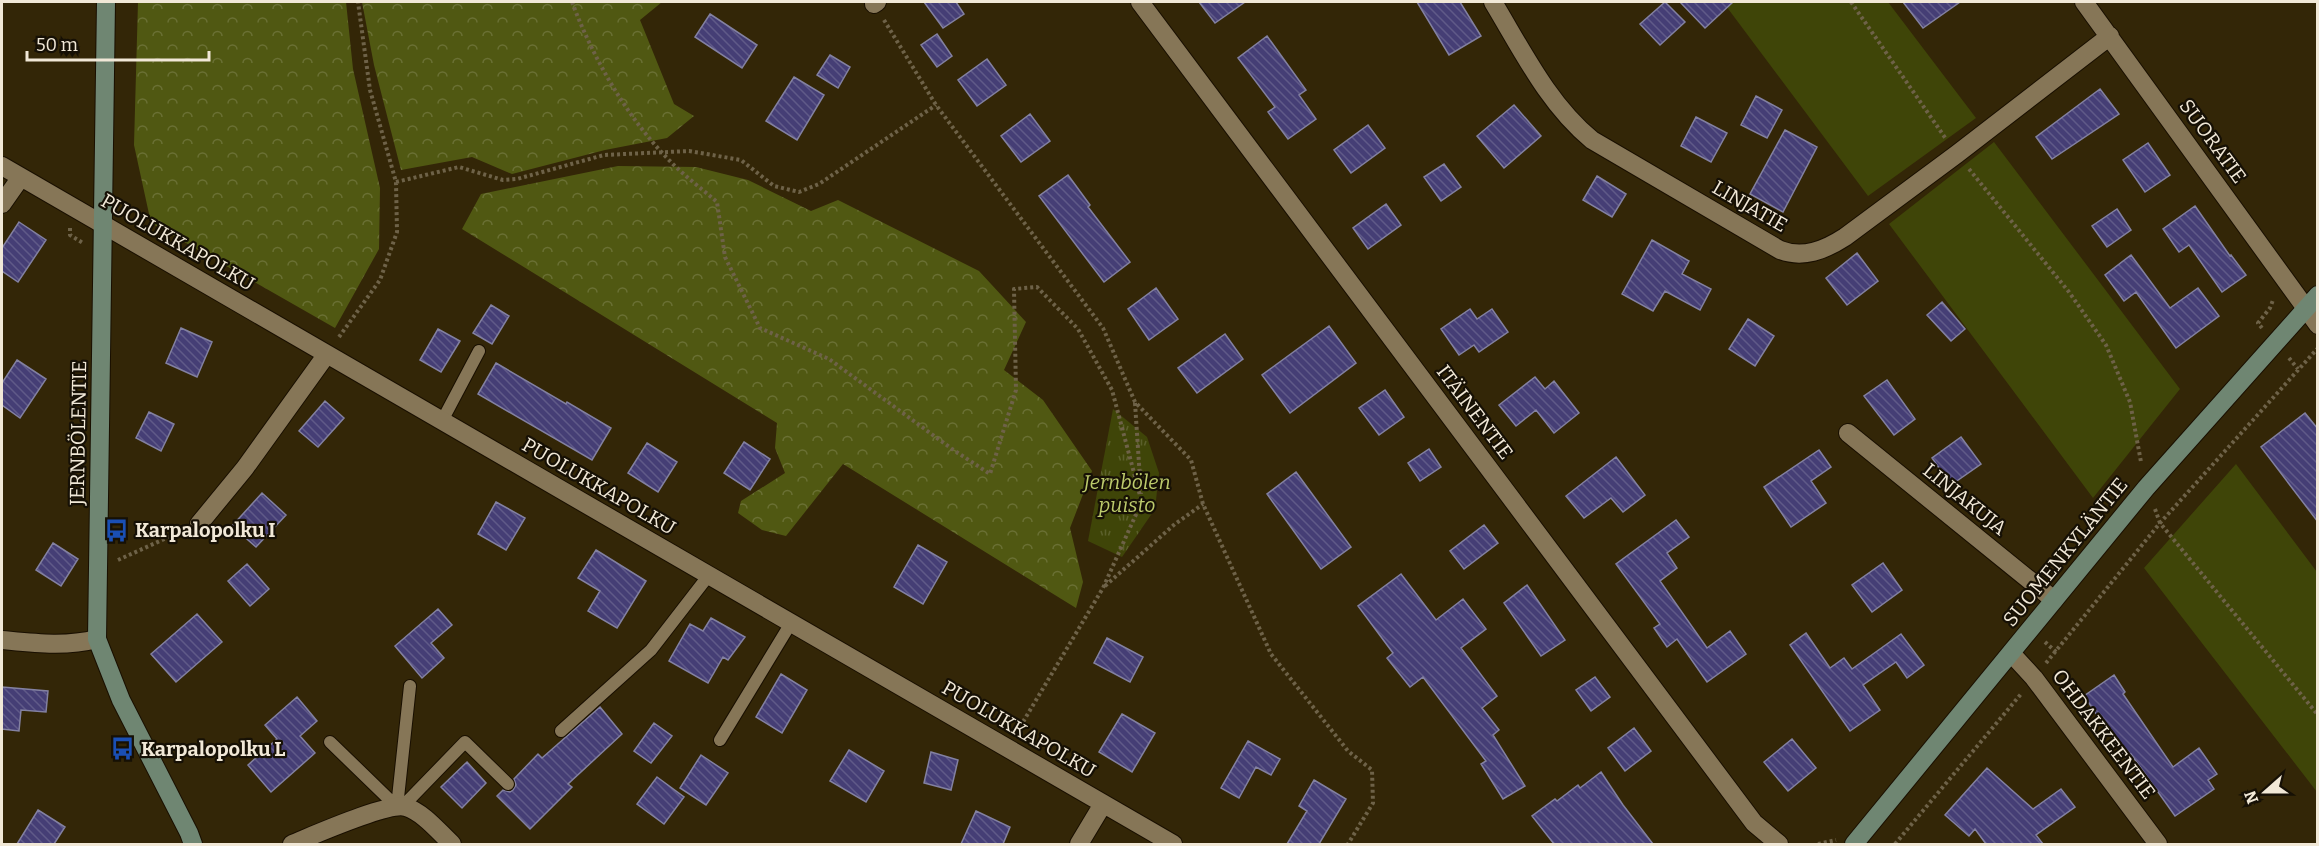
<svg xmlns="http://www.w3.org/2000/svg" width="2319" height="846" font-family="Bitter,serif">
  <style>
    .grass { fill: #3f4508 }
    .forest { fill: url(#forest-crowns) }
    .park { fill: url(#park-tufts) }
    .building { fill: url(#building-back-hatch); stroke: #8381a1; stroke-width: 1.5 }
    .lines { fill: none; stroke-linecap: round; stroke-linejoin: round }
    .lane-casing { stroke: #190f00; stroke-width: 14 }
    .street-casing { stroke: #190f00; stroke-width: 20 }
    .secondary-casing { stroke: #190f00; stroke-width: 20 }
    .path { stroke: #6e6248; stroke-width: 4; stroke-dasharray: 3 3; stroke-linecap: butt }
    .lane { stroke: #867657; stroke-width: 12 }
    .street { stroke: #867657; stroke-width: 18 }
    .secondary { stroke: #6f8672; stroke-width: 18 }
    .labels { text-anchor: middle; stroke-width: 4.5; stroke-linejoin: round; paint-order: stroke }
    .street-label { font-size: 20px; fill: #f1e8d7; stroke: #161005 }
    .park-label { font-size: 20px; font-style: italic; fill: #bdcb6c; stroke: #161005 }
    .poi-label { font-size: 20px; font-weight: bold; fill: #f1e8d7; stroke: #161005; text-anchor: start }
  </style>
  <defs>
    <pattern id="forest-crowns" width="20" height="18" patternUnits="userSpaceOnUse" patternTransform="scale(1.5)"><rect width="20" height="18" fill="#505812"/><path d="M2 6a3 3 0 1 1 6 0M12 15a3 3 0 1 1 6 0" fill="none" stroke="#6a7034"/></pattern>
    <pattern id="park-tufts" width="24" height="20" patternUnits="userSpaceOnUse" patternTransform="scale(1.5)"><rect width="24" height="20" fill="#3f4508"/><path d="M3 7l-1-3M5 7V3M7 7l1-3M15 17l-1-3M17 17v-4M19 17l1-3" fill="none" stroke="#5b602b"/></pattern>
    <pattern id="building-back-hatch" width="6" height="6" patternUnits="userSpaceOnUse" patternTransform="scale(1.5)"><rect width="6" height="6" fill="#453e75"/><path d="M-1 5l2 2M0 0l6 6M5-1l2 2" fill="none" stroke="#605a88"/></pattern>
  </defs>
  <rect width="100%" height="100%" fill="#332607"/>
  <path class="grass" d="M1723,2H1888L1976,118L1868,196Z
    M1994,142L2180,389L2093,498L1889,224Z
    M2236,464L2317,572V792L2144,568Z"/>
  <path class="forest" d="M138,2H346L353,69L380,188L379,249L335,328L151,223L134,145Z
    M362,2H662L640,20L674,104L694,116L667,138L605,150L512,174L472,157L401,170L374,65Z
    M618,166L696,167L748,180L811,211L838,200L979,271L1026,322L1004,370L1043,400L1092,471L1070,528L1083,582L1076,608L843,464L786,536L762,530L738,513L741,501L785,473L775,448L777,423L462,229L481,194Z"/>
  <path class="park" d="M1113,409L1147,437L1159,473L1155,509L1122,557L1088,541Z"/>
  <path class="building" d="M924,2H956L964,14L943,28Z
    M1199,2H1245L1215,23Z
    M1417,2H1460L1481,36L1449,55Z
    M1665,2L1685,22L1660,45L1640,24Z
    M1680,2H1733L1705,28Z
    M1903,2H1960L1923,28Z
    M710,14L757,45L742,68L695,37Z
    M937,34L952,56L937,67L921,45Z
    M1267,36L1306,90L1299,95L1316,119L1288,139L1268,112L1275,107L1238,58Z
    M830,55L850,67L838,88L817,75Z
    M987,59L1006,85L977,106L958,80Z
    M794,77L824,95L797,140L766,121Z
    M2100,89L2119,114L2052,159L2036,137Z
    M1756,96L1782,110L1767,138L1741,125Z
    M1514,105L1541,136L1504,168L1477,136Z
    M1030,114L1050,141L1021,162L1001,136Z
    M1696,117L1727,133L1711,162L1681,146Z
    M1368,125L1385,148L1351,173L1334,150Z
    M1785,130L1817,147L1783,212L1750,194Z
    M2148,143L2170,175L2145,192L2123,160Z
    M1444,164L1461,187L1441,201L1424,177Z
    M1068,175L1090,205L1088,207L1130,262L1104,282L1039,196Z
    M1597,176L1626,194L1612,217L1583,200Z
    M1386,204L1401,225L1368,249L1353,228Z
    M2195,206L2230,256L2231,255L2246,275L2222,292L2189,245L2179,252L2163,229Z
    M2117,209L2131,230L2107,247L2092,226Z
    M19,222L46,240L18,282L2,271V248Z
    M1652,240L1689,261L1682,274L1711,289L1700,310L1665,291L1653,311L1622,294Z
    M1857,253L1878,281L1847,305L1826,278Z
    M2131,255L2170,308L2198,288L2219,316L2176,348L2136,292L2124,301L2105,275Z
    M1156,288L1178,319L1149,340L1128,309Z
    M1942,302L1965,329L1951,341L1927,315Z
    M491,305L509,316L492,344L473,333Z
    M1470,309L1477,319L1492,309L1508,332L1479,352L1474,345L1459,355L1441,329Z
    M1748,319L1774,336L1755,366L1729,349Z
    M1329,326L1356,363L1290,413L1262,375Z
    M181,328L212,342L197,377L166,363Z
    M438,329L460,341L441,372L420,360Z
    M1225,334L1243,359L1197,393L1178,368Z
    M17,360L46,379L20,418L2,405V383Z
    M496,363L566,404L567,402L611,428L592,460L478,394Z
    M1535,377L1545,389L1554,381L1579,413L1554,433L1536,410L1516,426L1499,405Z
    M1887,380L1915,419L1894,435L1864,396Z
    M1385,390L1404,417L1379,435L1359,408Z
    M325,401L344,418L318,447L299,431Z
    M149,412L174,424L161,451L136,438Z
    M2305,413L2318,429V522L2261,447Z
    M1961,437L1981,464L1951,485L1932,458Z
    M744,442L770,459L750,490L724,473Z
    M647,443L677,462L658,492L628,473Z
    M1429,449L1441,467L1420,481L1408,463Z
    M1819,450L1831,467L1811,481L1826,503L1791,527L1764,487Z
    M1616,457L1645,495L1623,512L1611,498L1584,518L1566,496Z
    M1296,472L1351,547L1321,569L1267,494Z
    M262,493L286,515L256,547L232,526Z
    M496,502L525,518L506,550L478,534Z
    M1676,520L1689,537L1667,553L1677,568L1660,581L1707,648L1730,631L1746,654L1707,682L1677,639L1667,647L1654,628L1660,624L1616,564Z
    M1484,525L1498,543L1464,569L1450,551Z
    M53,543L78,559L61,586L36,570Z
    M918,545L947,562L923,604L894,587Z
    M596,550L646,581L617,628L588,611L600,591L578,578Z
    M1883,563L1902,590L1872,612L1852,585Z
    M247,564L269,589L250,606L228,581Z
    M1401,574L1436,620L1463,599L1486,629L1461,648L1497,696L1482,708L1499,730L1493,735L1525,786L1503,799L1481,764L1486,761L1423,677L1410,687L1387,658L1393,653L1358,606Z
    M1527,585L1565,640L1541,656L1504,603Z
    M438,609L452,625L431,643L444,658L422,678L395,646Z
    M197,614L222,642L176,682L151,654Z
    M711,618L745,637L728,660L723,657L708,683L669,661L690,624L703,631Z
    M1806,633L1830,668L1844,658L1852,669L1901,634L1924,665L1907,678L1896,662L1863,685L1880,710L1850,731L1790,645Z
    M1107,638L1143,657L1130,682L1094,663Z
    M781,674L807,690L782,733L756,717Z
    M2114,675L2125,692L2123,694L2173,767L2199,748L2217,774L2208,780L2214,789L2175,816L2131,754L2126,758L2084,696Z
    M1595,677L1610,697L1591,711L1576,690Z
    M2,687L48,691L46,712L21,710L19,731L2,729Z
    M297,697L317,721L300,736L315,753L271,792L248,765L277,739L265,725Z
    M600,707L622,734L568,784L572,787L530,829L497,796L503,790L510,792L513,790L516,785L514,779L538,754L542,758Z
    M1122,714L1155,733L1132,772L1099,752Z
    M654,723L672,736L651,763L634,751Z
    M1634,728L1651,751L1625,771L1608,748Z
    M1792,739L1816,768L1788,791L1764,762Z
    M1248,741L1280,759L1271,775L1256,767L1239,798L1221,788Z
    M849,750L884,771L866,802L830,781Z
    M931,752L958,760L951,790L924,783Z
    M701,755L728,773L706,805L680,788Z
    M467,762L486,783L462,808L441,787Z
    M1987,768L2033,809L2061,789L2075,807L2036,835L2043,844H1986L1975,829L1969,836L1945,815Z
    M1601,772L1623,805L1653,844H1554L1532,816L1555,799L1557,801L1578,785L1580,788Z
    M657,777L684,797L664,824L637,804Z
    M1314,780L1346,799L1319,844H1287L1307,811L1299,806Z
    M38,810L65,827L54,844H17Z
    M976,811L1010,827L1003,844H961Z"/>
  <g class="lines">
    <defs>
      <path id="lane" d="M442,421L479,351
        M561,731L651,650L709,575
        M720,740L791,623
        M330,742L397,807L410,686
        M403,806L465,742L508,784"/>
      <path id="street" d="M1140,2L1754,823L1779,844
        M1493,2C1522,50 1548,104 1592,140L1780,250C1803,259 1825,250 1845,237L1957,154L2110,36
        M2084,2L2318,325
        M874,4L877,2
        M2,166L1173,844
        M2,204L21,177
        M1848,433L2054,600
        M199,524L245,468L327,354
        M2,640C34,643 65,647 97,639
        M2011,653L2034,678L2158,844
        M292,844C312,836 388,802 406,807C424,813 438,831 452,844
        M1079,844L1103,804"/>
      <path id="secondary" d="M106,2L97,639L121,700L189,833L193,844
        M1854,844L2146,488L2318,295"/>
    </defs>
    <use href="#lane" class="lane-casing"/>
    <use href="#street" class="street-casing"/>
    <use href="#secondary" class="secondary-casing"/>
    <path class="path" d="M572,2C593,58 626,116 668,159C683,175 701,188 717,202L725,257L760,328L829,359L952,449L990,474L1016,390L1014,289L1037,287L1078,329L1112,390L1142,503
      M1851,2L1946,139
      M884,20L936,105L1103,328L1135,402L1191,460L1203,504L1271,654L1348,751L1372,770L1373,803L1348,844
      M1969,169L2069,292L2106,345L2130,402L2141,462
      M396,182L459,167L503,180L517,179L604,155L689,151L741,160L774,186L799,192L819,184L936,105
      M70,228V235L83,243
      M2262,328L2258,323L2270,308L2273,300
      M339,337L380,280L397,232L396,182L370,90L358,2
      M2289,358L2298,369
      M1135,403L1141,494
      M2155,509L2160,523L2318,715
      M118,560L182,531
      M1105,586L1175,524L1203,504
      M2045,642L2056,652
      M2046,663L2160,523L2318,348
      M1017,732L1103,588L1142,501
      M1818,844L1836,840
      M1895,844L2021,694"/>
    <use href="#lane" class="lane"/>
    <use href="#street" class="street"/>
    <use href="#secondary" class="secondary"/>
  </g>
  <defs>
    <symbol id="bus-bare" viewBox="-9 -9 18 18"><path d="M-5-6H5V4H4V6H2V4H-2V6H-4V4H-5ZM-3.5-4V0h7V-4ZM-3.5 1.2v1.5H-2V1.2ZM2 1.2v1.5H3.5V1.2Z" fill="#1a4fb4" stroke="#161005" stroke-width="2.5" paint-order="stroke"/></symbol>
  </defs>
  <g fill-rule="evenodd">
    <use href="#bus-bare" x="100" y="514" width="33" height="33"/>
    <use href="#bus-bare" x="106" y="732" width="33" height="33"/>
  </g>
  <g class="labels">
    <g class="street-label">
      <text transform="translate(2213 141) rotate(54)" y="7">SUORATIE</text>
      <text transform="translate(1750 206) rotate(30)" y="7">LINJATIE</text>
      <text transform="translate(178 242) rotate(30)" y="7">PUOLUKKAPOLKU</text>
      <text transform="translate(1475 412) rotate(53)" y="7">ITÄINENTIE</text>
      <text transform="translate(78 433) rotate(-89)" y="7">JERNBÖLENTIE</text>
      <text transform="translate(599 486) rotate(30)" y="7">PUOLUKKAPOLKU</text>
      <text transform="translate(1965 499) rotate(39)" y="7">LINJAKUJA</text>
      <text transform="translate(2065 552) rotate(-51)" y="7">SUOMENKYLÄNTIE</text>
      <text transform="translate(1019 729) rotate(30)" y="7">PUOLUKKAPOLKU</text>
      <text transform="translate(2104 734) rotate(53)" y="7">OHDAKKEENTIE</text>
    </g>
    <g class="park-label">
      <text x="1127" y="489">Jernbölen<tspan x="1127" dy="23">puisto</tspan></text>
    </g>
    <g class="poi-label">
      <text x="135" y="537">Karpalopolku I</text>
      <text x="141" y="756">Karpalopolku L</text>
    </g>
  </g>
  <rect width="2319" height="846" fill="none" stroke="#f1e8d7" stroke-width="6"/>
  <g transform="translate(2265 792) rotate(249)" stroke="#161005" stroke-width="4.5" paint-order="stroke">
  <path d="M0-4.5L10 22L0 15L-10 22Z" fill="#f1e8d7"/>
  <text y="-9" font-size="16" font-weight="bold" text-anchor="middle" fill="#f1e8d7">N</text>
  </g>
  <path d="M27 51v9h182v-9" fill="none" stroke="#f1e8d7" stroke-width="3"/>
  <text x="36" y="51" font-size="18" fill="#f1e8d7" stroke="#161005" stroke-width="4.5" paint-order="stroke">50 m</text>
</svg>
